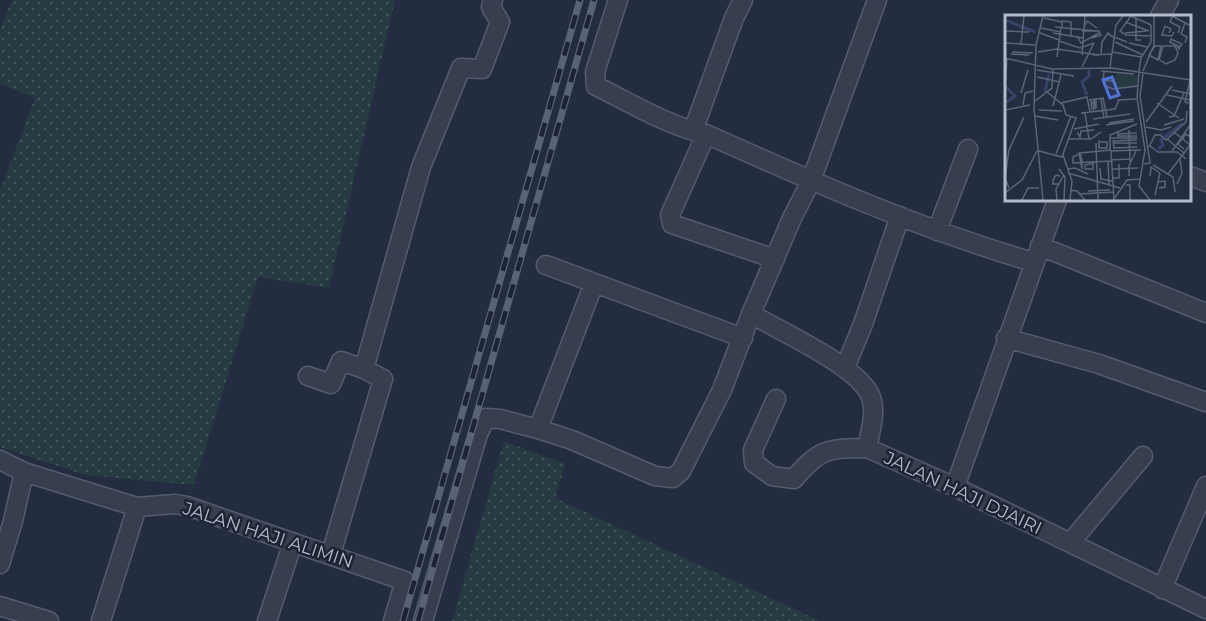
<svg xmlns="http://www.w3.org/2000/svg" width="1206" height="621" font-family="Montserrat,sans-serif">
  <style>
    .grass { fill: url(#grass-dots) }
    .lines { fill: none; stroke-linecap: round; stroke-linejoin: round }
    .minor-casing { stroke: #555c6e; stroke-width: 21 }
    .minor { stroke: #373e50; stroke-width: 18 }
    .rail-casing { stroke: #596277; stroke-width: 7 }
    .rail { stroke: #1c2335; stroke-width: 4.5; stroke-dasharray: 14; stroke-linecap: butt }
    .labels { text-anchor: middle; stroke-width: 5; stroke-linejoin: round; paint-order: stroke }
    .street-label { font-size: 18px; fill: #b3bacb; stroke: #1c2335 }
    .inset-river { fill: none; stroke: #354468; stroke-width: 3 }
    .inset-road { fill: none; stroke: #5d6578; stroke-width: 1.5 }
    .view { fill: #5274d3; fill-opacity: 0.15; stroke: #5274d3; stroke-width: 3 }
    .inset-edge { fill: none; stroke: #b3bacb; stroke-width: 3 }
  </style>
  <defs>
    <pattern id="grass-dots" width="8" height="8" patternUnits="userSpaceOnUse" patternTransform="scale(1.5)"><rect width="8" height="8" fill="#253b41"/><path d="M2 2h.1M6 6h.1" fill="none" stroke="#42555b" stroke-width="1.8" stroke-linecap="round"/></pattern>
  </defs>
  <rect width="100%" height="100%" fill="#232c40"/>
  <path class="grass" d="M12,0H395L329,288L258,277L194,485L85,475L0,447V190L35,98L0,84V30Z
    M504,441L565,464L555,498L820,621H452Z"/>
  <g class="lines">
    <defs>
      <path id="minor" d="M618,0L595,72L596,86C627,101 672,128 706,134C813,182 920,229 1033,262
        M1160,16L1169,0
        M693,131L734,18L743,0
        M706,134L670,215L672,224L775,259
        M1190,176L1206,182
        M937,231L968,149
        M1040,246L1206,313
        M546,265L743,338
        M751,314C782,332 853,364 869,393C878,409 870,432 867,448L955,487L1206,609
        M1006,338L1099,364L1206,402
        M845,368L863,324L900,216
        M308,376L331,384L341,361L364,369
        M776,399L753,450L754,463L772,476L794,479C819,449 828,448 867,448
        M538,429L594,283
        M0,460L24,472L137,507L175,504L187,506L405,581L393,621
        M955,487L1057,200
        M1070,543L1143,456
        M331,554L383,379L364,369L421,167L461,68L482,69L500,22L491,7L493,0
        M0,564L13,521L24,472
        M1162,589L1206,486
        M0,606L49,621
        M101,621L137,507
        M267,621L293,542
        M423,621L478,434L486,418L500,419L538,429L572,440L655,476L673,478L681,471L722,390L751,314L792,218L811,181L877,0"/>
    </defs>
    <use href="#minor" class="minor-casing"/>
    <use href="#minor" class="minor"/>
    <defs>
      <path id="rail" d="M403,621L580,0
        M418,621L594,0"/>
    </defs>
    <use href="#rail" class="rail-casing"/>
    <use href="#rail" class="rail"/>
  </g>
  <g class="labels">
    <g class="street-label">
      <text transform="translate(963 493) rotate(25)" y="6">JALAN HAJI DJAIRI</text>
      <text transform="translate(268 535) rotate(18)" y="6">JALAN HAJI ALIMIN</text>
    </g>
  </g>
  <g transform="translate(1005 15)">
    <rect width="186" height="186" fill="#232c40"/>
    <path d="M111,58L133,61L132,71L109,73Z" fill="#253b41"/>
    <path class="inset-river" d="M0,5L30,17M0,71L10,81L0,88M40,77L44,59M82,80L77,67L84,61V55M153,134L158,130L156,125L178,108"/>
    <path class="inset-road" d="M167,1L186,11M167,2L165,7L175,12L173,18M39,3L57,7V12M131,4V25H136M56,6L66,7V21M120,7L144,16M121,8L115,16L121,20L145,21M121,8L126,1L146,10M50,12L92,16M79,12L82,6L92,13M36,13L55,17M0,16L24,17M77,16H94L96,20L87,23M35,18L54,25M48,18L78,23M120,18L142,16M164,18L166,14L160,11L157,20L167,21L169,17M104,20L122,27M72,21L76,28L94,18M54,26L75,33L89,28M110,27L138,40M0,28L30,30M124,28L142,32M180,28L182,22L176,19L180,8M16,29L19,1M150,31H156L153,45L144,40ZM172,32L174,34L175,32L177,29L166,24L165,27L175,32M7,37L28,38M33,37L52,34L94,40M107,37L136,42M96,38L97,27L103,18L106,21M6,39L24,40M77,40L80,1M88,40L106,39M52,42L56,12M0,43L47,54L107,53L186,65M154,45L158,31H170L173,38L170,45L161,49L155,45M77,52L89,28M105,52L111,10L118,1M32,55L69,61M96,56L129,59M134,56L136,43L146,27V10M138,56L149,30V1M99,57L98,66H107M134,57L132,83L140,135L134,171L145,185M138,59L135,81L145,148L139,149M32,62L55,67M99,70L108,74L133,71M167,75L186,79M0,77L2,44M16,78L23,55M162,80L185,85M96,84L99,103M84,85L98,83L102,102M89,85L91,94V84M112,85L131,84M30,86L47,73L48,55M88,87L89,94H87L86,87ZM56,88L82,82L85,97M152,88L174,103M184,88L180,87L185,66M18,90L20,78L28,76M48,91L56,60M0,95L25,90M34,95L57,96M76,98L110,94L114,85M80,98L84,124M30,101L53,105M164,102L169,101L179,78M88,104L125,99M141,107L167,71M104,108L129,104M101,110L129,106M159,110L179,104M141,112L156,115L166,112M69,114L94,109M124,115L125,147M113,116V121H132M72,117L75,122L76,116L89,115M169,117L185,130M113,119L132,118M156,121L161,125L181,107L182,96M106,123H132M64,124H86L96,117M162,124L179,138M94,125V133H102V127H94M108,125L109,133L132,132M108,126L132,125M91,128L93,185M108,128H132M145,131L153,137H172L181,144M144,132L150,120H157M179,134L173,129L181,119L186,122M34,136L57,142L71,103L61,100L58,90L42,77M167,136L186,109M74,138H75L77,146V154ZM75,138L105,135V120L132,109M51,139L66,101M74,139L68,142V148L106,146M58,140L67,166L65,185M106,145L125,144M103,146L104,169M88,149V154H80V150L84,149H89M148,150L168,162L170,177M95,153L96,164L107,166M54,154L60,162L59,185M62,154L70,153L83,159M107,154L133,153M63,158L115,173M163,159L186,129M124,161V151L131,136M145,161L146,152L155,158M107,163H114V149M153,167L160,166V172L154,173M53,169H48V165L51,160L55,161M172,169L177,158L175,144M121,170H125V185M4,173L0,163L4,135L19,102M65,175L72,176L80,185M83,176L105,175M0,178L17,165L32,136M74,179L109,177M150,180L155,158M109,184L122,165L135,164M17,185L23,173H34M38,185L29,93L31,30L38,1M52,185L51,174L59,160M109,185L106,136L136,135"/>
    <path class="view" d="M107,62L114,80L105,83L98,65Z"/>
    <rect width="186" height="186" class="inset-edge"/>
  </g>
</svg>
